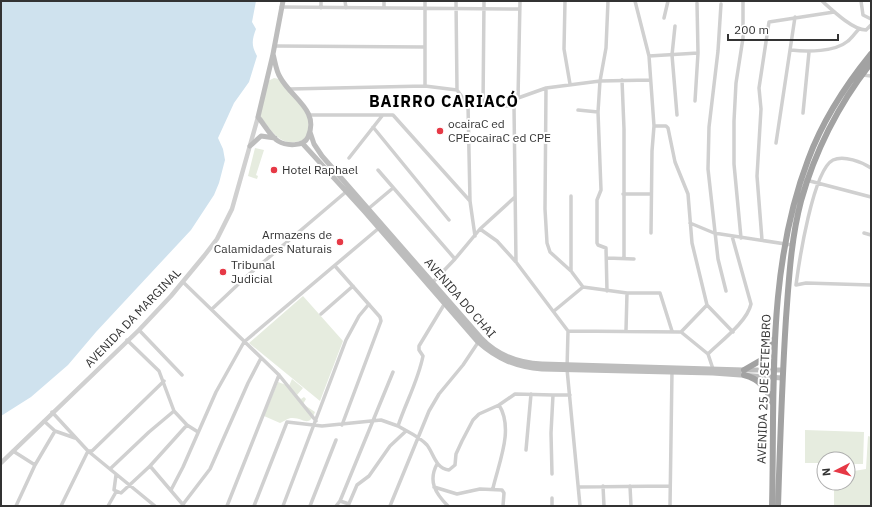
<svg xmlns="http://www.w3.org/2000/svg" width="872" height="507" font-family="'IBM Plex Sans',sans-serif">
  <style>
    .green { fill: #e6ecdf }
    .water { fill: #cfe2ee }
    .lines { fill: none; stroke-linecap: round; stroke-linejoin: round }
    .minor { stroke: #d0d0d0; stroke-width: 3.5 }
    .tertiary { stroke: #d0d0d0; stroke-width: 4.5 }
    .secondary { stroke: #bdbdbd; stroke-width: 5 }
    .trunk { stroke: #a2a2a2; stroke-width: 6 }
    .poi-dot { fill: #e63946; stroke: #fff; stroke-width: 1.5 }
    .labels { text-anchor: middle; stroke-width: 4; stroke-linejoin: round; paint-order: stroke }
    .poi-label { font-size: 12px; fill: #333; stroke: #fff; text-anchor: start }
    .street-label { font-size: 12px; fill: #333; stroke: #fff }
    .district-label { font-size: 16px; font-weight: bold; letter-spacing: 1px; fill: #000; stroke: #fff }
  </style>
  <rect width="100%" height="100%" fill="#fff"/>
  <path class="green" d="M274,78L279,79C296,99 316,111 306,139C281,149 274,134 260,116L268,81Z
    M255,148L264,150L256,175L258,176L257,179L248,176Z
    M303,296L343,341L320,401L249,343Z
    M292,379L303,388L297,395L301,399L304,397L306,399L303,404L315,412C308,429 304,417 291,418C288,418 283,422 280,423L264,416L278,382L289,386Z
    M805,430L864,432L863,464H848V459H824V463H805Z
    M868,436L871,437V506H834V483H848V472L866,469Z"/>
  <path class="water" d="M1,1H256L252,22L256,29C252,40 251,45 257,56L249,82L234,103L218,138L223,149L225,160L219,183L214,195L191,230L96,332L68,365L31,397L1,416Z"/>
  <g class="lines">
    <path class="minor" d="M345,1L346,8
      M384,1V7
      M456,1L457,90L468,105L470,201L475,236
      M565,1L564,49L570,84
      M635,1L649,56L654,126L652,151L651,233
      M822,1C832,10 853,30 866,30L871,25
      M861,1L863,15L871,19
      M721,4L718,51L709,127L708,169L718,259L726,291
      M281,7L520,9
      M321,8V1
      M664,18L668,1
      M675,26L672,55L677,115
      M275,46L425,47
      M791,50C807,52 835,52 848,41C852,38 855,33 859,29
      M649,56L698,53
      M863,75L871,76
      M622,80L624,129V259
      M425,86V1
      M546,88L545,209L547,243L550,252L571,271L583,287L627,293H660L672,331
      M290,89L425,86L457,90
      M518,98L546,88L600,81L650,80
      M695,101L698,53L697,3
      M468,105L514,106
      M483,106L484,1
      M578,110L598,112
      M803,113L809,52
      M310,115H393L470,201
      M654,126H666L668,128L675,162L688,194L692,243L707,305L733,332
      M373,127L449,220
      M776,143L795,17
      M349,158L382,116
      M871,168C862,162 844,155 833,160C813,170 799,262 796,285L806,283L871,285
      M378,170L455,259
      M806,180L871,197
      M623,194H651
      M368,209L393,188
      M690,223L714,233L792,245
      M480,229L497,241L516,262L568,331L567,369L580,506
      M864,233L871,235
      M741,238L734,164V121L736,83L743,38V1
      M762,240L757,176L761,109L759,88L769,22L834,12
      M607,258L634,259
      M516,262L514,106L518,98L520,1
      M335,266L380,317L381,321L342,425
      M571,271V196
      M183,282L279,375L316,421
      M433,282L455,259L480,229L515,197
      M607,291L606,248L598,245L597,243V200L601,190L598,112L600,81L606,48L608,1
      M445,303L419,346V350L423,356C418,381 406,402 398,426C408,432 419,436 427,445C434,454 435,468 449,470L455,465L456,454L462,441L473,420L479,414L499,405L515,394L553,395L551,433L552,474
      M212,309L247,276L347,191
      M554,311L583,287
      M321,314L353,286
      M139,330L182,375
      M626,330L627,293
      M568,331L681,332L708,354L713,369
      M681,332L707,305
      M127,340L159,371L174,411L187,425L198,432
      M708,354C721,341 747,322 751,304L732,236
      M553,395H570
      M52,412L88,451L155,506
      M44,421L55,431L75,438
      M526,450L531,394
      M13,451L35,465L55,431
      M437,464C428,481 435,493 448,506
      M150,466L187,425
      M110,469L149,432L174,411
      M116,475L114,490L121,493L150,466L184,506
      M603,486L604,506
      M630,486L631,506
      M434,487L457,494L480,489L502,490L504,493L503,506
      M579,487L670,486
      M493,488C499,462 514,429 499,405
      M171,490L183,467L216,392L244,342L379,228
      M552,498V506
      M340,501L393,372
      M184,503L210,469L248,383L261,358
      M16,506L35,465
      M61,506L88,451H92L164,381
      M108,506L116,492
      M227,506L279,375
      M254,506L287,422L322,426L381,420L398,426
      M283,506L346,340L359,316L369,304
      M310,506L336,440
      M336,506L340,501L349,504
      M348,506L357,485L369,476L390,446L406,431
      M390,506L429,411L439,394L463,365L479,341
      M670,506L672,371"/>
    <path class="tertiary" d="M1,463L139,330L171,296L204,256L217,239L232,209L258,117"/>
    <path class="secondary" d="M273,54C275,61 276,71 280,77C291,98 320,110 308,137C304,147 286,146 278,141C270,136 264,124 258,117L273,54L283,1
      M310,132L314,144L322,156L481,338C498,356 518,363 542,364L744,370H782
      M303,144L365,212L478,342C497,359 516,367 542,369L713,373L782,378
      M250,146L261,136L275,138"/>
    <path class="trunk" d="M744,370L763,359L773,340
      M744,375C760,379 767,389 773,404
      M772,506C775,391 766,270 808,160C822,122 845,86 871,54
      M778,506C780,443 782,381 786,318C789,278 791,239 801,201C815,151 839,104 871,63"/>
  </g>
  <g class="poi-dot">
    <circle cx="440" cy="131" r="4"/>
    <circle cx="274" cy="170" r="4"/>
    <circle cx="340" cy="242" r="4"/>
    <circle cx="223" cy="272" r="4"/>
  </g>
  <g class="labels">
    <g class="poi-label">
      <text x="448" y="128">ocairaC ed<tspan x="448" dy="14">CPEocairaC ed CPE</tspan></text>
      <text x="282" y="174">Hotel Raphael</text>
      <text x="332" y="239" text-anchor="end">Armazens de<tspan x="332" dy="14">Calamidades Naturais</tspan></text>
      <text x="231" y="269">Tribunal<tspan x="231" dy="14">Judicial</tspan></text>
    </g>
    <g class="street-label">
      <text transform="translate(460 298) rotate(49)" y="4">AVENIDA DO CHAI</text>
      <text transform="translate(133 318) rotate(-46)" y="4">AVENIDA DA MARGINAL</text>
      <text transform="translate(764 389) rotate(-88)" y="4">AVENIDA 25 DE SETEMBRO</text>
    </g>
    <g class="district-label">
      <text x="444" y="107">BAIRRO CARIACÓ</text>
    </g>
  </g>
  <rect width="872" height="507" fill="none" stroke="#333333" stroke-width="4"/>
  <g transform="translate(836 471) rotate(264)"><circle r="19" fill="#ffffff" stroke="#adadad"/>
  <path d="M0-3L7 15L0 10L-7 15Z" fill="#e63946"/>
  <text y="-6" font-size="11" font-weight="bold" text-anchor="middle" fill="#333333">N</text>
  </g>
  <path d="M728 34v6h110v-6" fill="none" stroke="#333333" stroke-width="2"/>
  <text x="734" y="34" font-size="12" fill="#333333" stroke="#ffffff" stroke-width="3" paint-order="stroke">200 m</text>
</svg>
